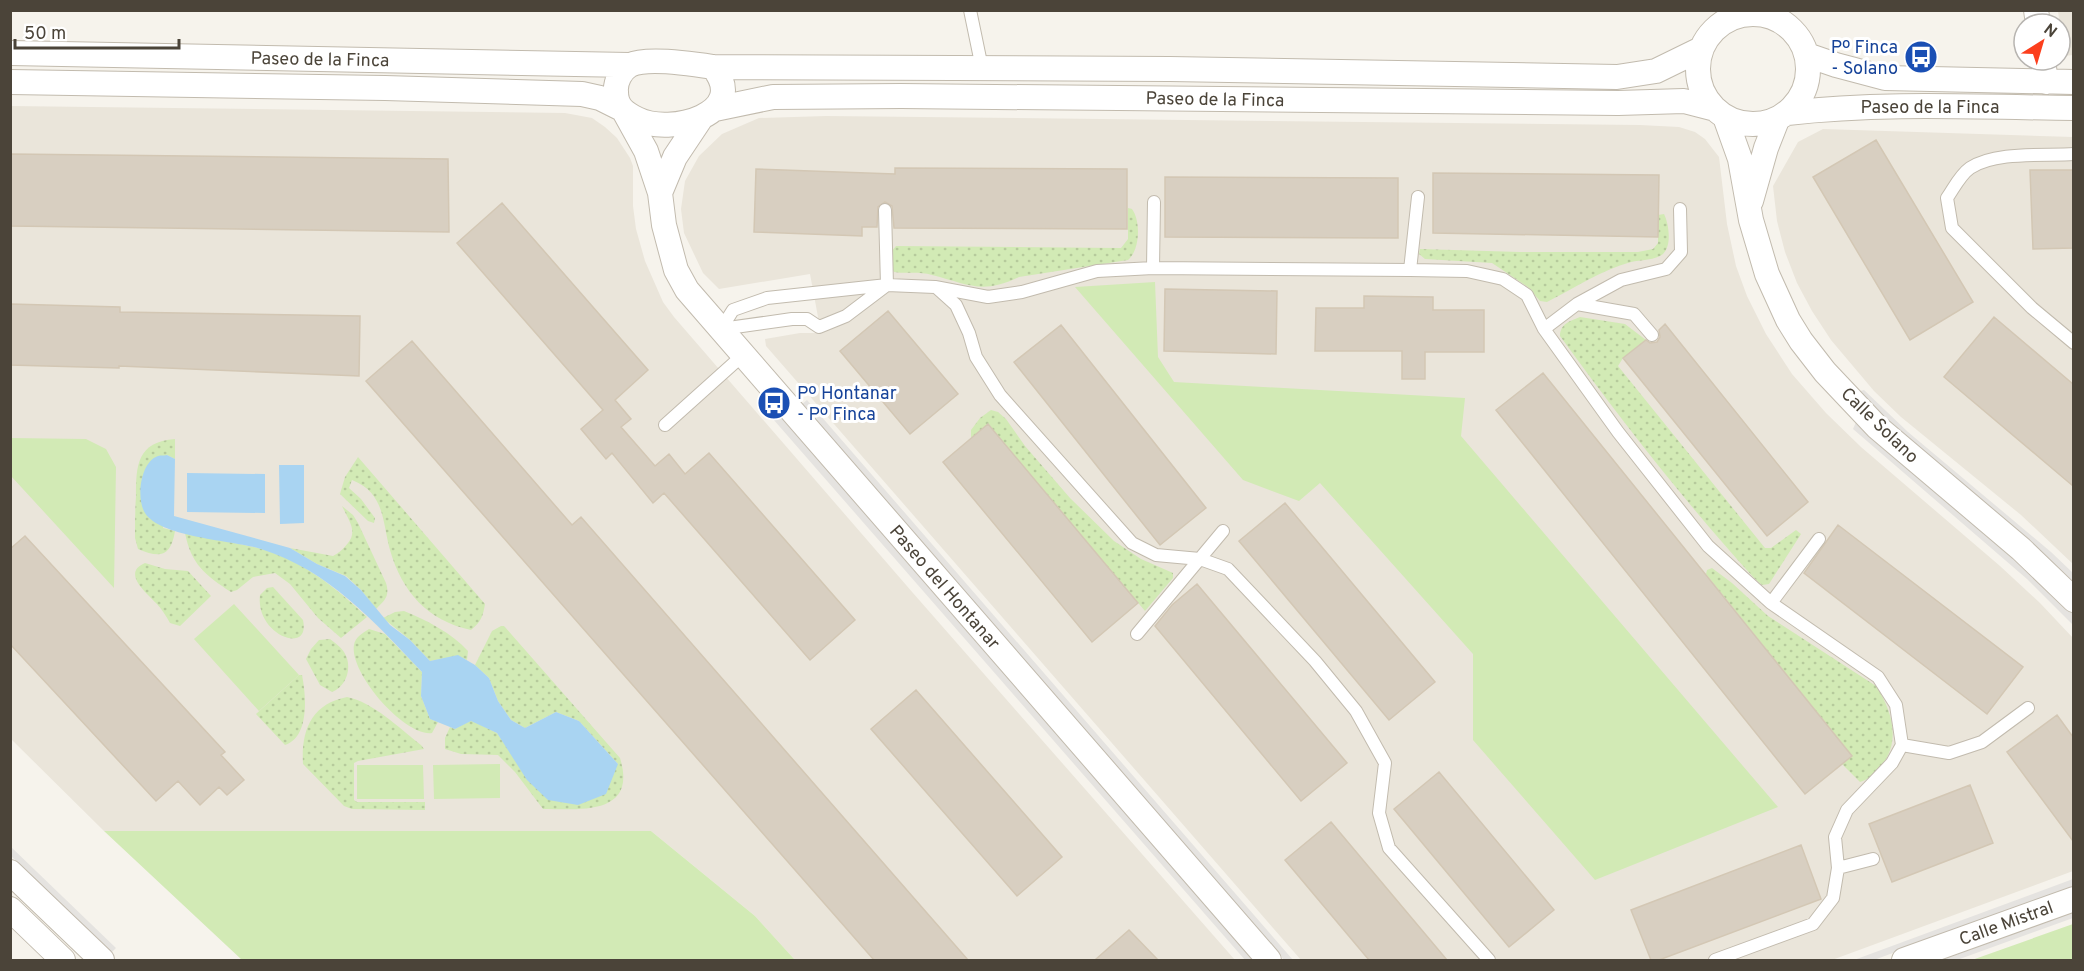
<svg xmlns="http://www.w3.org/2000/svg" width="2084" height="971" font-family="Overpass,sans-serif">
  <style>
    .residential { fill: #eae5da }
    .green { fill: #d2eab5 }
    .garden { fill: url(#garden-dots) }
    .parking { fill: #e5e3e0 }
    .water { fill: #a9d4f2 }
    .building { fill: #d8cfc1; stroke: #d3c7b4; stroke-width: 1.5 }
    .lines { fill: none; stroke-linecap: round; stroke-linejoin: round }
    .lane-casing { stroke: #c2bbae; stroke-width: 14 }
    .street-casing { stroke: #c2bbae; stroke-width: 26 }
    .lane { stroke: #fff; stroke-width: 12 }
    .street { stroke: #fff; stroke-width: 24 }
    .labels { text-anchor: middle; stroke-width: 6; stroke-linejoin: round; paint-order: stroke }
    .transit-label { font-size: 18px; fill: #164399; stroke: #fff; text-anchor: end }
    .street-label { font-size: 18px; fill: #4b4439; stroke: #fff }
  </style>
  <defs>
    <pattern id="garden-dots" width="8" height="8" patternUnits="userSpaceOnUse" patternTransform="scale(1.5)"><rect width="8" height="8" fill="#d2eab5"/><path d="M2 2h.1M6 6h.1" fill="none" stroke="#b6ca9c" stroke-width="1.8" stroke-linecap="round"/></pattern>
  </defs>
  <rect width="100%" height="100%" fill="#f6f3ec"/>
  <path class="residential" d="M2058,11H2073V55L2064,56Z
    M10,106L565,113L592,118L605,127L617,138L630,158L633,166V206L636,229L645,261L663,302L674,317L913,593L1235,960H795L755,916L651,831H104L11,739Z
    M826,116L1640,125L1679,127L1695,132L1705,139L1719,157L1727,224L1736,266L1747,296L1766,334L1792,374L1826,413L1861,447L2000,566L2040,603L2073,638V871L1832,960H1301L766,346L765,339L800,333H821L810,274L719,289L703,273L684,233L681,209L685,181L699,156L722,134L759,118Z
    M1823,129L2073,137V564L2021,515L1901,417L1874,391L1831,340L1812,311L1797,283L1785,252L1777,221L1773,186L1798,142Z"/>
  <path class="green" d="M1155,282L1158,357L1174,382L1465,398L1461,436L1778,807L1595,880L1473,740V654L1320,483L1299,501L1243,480L1075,287Z
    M11,438L86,439L106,449L116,467L114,588L11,476Z
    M234,604L299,675L259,711L194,639Z
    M500,764V798L434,799L433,765Z
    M357,765H423L424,799H357Z
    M104,831H651L755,916L795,960H242Z
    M2073,924V960H1972Z"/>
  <path class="garden" d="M1128,208L1132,209C1141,221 1140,250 1128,260L1019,277C982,295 968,284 932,275C919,271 907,274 894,272L890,267V253L896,246L1121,248L1128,239Z
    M1664,214C1669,224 1672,246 1663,254C1656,260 1640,260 1631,262C1601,270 1575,288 1547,302L1540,301L1528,287L1492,263L1425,259L1419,254L1420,249L1520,252H1638L1653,249L1658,243V215Z
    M1580,317L1625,324L1646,340L1623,358L1618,366L1765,548H1771L1796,530L1801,534L1769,584L1762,585L1754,578C1684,501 1621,420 1560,336C1560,324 1570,321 1580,317Z
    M991,410L998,412L1006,419L1025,446L1070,498L1114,541L1141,559L1173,573V578L1145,611L988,425L971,438V430L980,418Z
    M175,439V459L167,455L163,528L175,531C171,556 161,559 138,549L135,538C135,524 135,510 136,496C136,465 137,442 175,439Z
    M358,457L485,604C483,616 481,622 471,630C428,621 402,592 390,550C382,521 385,493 352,480L349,488L361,499L375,518L374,523L368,521L340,494L345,477Z
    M342,506L353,515L358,523L386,583C390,596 385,600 376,609L361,590L346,576L317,564L290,548L333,556C339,553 343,549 348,543C358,531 348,519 342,506Z
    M185,533C209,539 234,542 258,548C301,559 335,587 367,617L341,638L318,618L290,584L275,573L253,577L237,590L231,592C205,575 191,564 185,533Z
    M145,563L165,569L188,571L211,596L180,626L170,623C166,616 162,609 156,603C147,593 121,573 145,563Z
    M1712,568L1732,583L1768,616L1876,686C1892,710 1901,741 1882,765C1875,774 1870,779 1860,782L1842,764L1852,756L1706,574L1707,570Z
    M273,587L303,620C311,656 255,635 260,595L267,588Z
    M404,611C426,620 452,633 468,651L467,660L458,656L430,661L410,640L383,618L395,612Z
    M501,626H504L620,758C638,816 579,809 543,809L515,772L498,755L461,754L445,749V738L450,727L455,729L471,720L497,733L513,756L618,764L579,721L556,712L525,728L511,720L498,701L489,678L475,665L492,631Z
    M369,629L385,634L422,672L421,696L430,719L438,722L432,733C405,737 349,673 354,645C355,637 363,633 369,629Z
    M330,639C335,643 341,647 344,652C353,666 347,686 332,692L320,685L306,659L311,649L319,640Z
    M299,675H302C306,695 310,737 285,745L256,714Z
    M347,697C373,702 399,728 421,745L424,749L358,761L354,763V800L357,802H425V810L352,809L344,806L303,764C301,731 311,704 347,697Z"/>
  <path class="parking" d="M1864,390L1908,432L2051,552L2073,573V584L1994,510L1888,424L1857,392Z
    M807,400L1293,960H1284L801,405Z
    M780,413L1256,960H1245L773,419Z
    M1856,422L1912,472L2037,579L2073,614V625L2027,579L1853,429Z
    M10,846L116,948L111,953L11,856Z
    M2073,879V886L1874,960H1854Z
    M2073,912V918L1957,960H1942Z"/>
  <path class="water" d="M167,455L175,459L174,516L290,548L317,564L345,576L361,590L390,625L410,640L430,661L458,655L475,665L489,678L498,701L511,720L525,728L556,712L579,721L618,764L606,794L578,805L548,800L527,780L497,733L471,721L455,729L430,719L421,696L422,672C373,621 330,571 261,549C233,540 161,538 145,513C136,499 140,462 158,456C161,455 164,456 167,455Z
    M279,465H304V523L280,524Z
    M187,473L265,474V513L187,512Z"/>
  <path class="building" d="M1876,140L1973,302L1910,340L1813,177Z
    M10,154L448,159L449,232L10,226Z
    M895,168L1127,169V229L894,228L892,206L885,202L878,207L877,227H862V236L754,232L756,169L895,174Z
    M2030,170H2073V248L2033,249Z
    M1433,173L1659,175L1658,237L1433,233Z
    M1165,177L1398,178V238L1165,237Z
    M502,203L648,370L615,400L631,419L621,427L655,466L669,454L685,474L709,453L855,620L810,660L664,493L653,503L612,453L606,459L581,429L603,410L457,243Z
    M1165,289L1277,291L1276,354L1164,351Z
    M1364,296L1433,297V310H1484V352H1425V379H1402V351H1315L1316,308H1364Z
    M10,304L120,307V312L360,316L359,376L119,366V368L10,365Z
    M888,311L958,394L910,434L840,351Z
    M1994,317L2073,384V486L1944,377Z
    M1665,324L1808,502L1767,536L1623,358L1646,340L1650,343L1657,342L1660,337L1659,330Z
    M1061,325L1206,508L1160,545L1014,362Z
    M412,341L572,525L581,517L968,960H874L366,381Z
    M1543,373L1852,756L1805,794L1496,410Z
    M988,424L1138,603L1092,642L943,462Z
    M1285,503L1435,682L1389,720L1239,541Z
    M1838,525L2023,667L1987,714L1804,573Z
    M25,536L225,752L221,755L244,780L227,795L219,787L200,805L178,781L156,801L10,644V549Z
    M1197,584L1347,763L1301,801L1155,626L1172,605Z
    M916,690L1062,857L1017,896L871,729Z
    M2057,715L2073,737V841L2007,752Z
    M1439,772L1554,910L1509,947L1394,809Z
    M1970,785L1993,843L1892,882L1869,824Z
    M1331,822L1447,960H1369L1285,860Z
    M1801,845L1821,899L1659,960H1651L1631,910Z
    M1129,930L1158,960H1095Z"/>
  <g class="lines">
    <defs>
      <path id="lane" d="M970,10L982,68
        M2074,154C2044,156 1995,151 1970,168C1960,175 1954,188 1947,198L1952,228L2032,308L2074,343
        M885,210L887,285L935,287L988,297L1022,292L1097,271L1153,268L1410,270L1467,271L1503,279L1527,295L1544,329L1618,432L1708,546L1771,603L1878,677L1896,705L1902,745L1892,763L1847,810L1835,837L1838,868L1833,898L1813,924L1715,960
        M1153,268L1154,202
        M1410,270L1418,197
        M887,285L846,316L819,327L807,319H792L721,329L733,310L767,298Z
        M936,287L956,305L969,333L976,357L1000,395L1132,543L1156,555L1200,559L1228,569L1315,661L1356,711L1385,763L1379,813L1389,848L1489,960
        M1577,304L1634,314L1652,335
        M1544,329L1577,304L1621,280L1666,269L1681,252L1680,209
        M665,425L743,355
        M1771,603L1819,539
        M1137,634L1223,531
        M1902,745L1949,753L1982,742L2028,708
        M1838,868L1873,859"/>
      <path id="street" d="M2036,10L2038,24
        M1698 69a55 55 0 1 1 110 0a55 55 0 1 1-110 0Z
        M10,53L629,65
        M1807,55L1836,65L1885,78L2074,82
        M2043,60L2046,82
        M713,67C751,114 670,136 637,119C625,113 616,107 616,92C615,82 621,70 630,65C647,57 694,64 713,67L1170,69L1617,77L1656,71L1701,49
        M10,82L385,88L582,94L600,98L620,108
        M715,109L773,97L901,96L1618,103L1684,101L1715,109
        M625,113L646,151L660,193L664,225L676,270L687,290L1269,960
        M1787,113C1882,102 1978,107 2074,108
        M1725,117L1740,159L1751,220L1767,274L1788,320L1801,341L1825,372L1877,427L2021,549L2074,600
        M660,193L675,157L701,118
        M1751,201L1766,148L1777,120
        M10,872L102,960
        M10,909L63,960
        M1904,960L2074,899"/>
    </defs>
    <use href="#lane" class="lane-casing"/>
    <use href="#street" class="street-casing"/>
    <use href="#lane" class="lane"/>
    <use href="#street" class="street"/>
  </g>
  <defs>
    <symbol id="bus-disc" viewBox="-11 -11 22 22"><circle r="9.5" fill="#1a4fb4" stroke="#fff"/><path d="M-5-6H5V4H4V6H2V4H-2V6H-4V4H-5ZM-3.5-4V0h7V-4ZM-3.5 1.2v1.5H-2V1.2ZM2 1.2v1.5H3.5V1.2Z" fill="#fff"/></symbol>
  </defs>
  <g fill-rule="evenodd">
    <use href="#bus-disc" x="1902" y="38" width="38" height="38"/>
    <use href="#bus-disc" x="755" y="384" width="38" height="38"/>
  </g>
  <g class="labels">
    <g class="transit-label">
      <text x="1898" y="53">Pº Finca<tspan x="1898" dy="21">- Solano</tspan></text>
      <text x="797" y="399" text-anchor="start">Pº Hontanar<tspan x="797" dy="21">- Pº Finca</tspan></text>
    </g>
    <g class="street-label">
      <text transform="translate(320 59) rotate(1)" y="6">Paseo de la Finca</text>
      <text transform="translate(1215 99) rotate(1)" y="6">Paseo de la Finca</text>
      <text x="1930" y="113">Paseo de la Finca</text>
      <text transform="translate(1880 425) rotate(44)" y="6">Calle Solano</text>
      <text transform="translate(945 587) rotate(49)" y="6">Paseo del Hontanar</text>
      <text transform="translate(2006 923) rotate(-20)" y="6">Calle Mistral</text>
    </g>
  </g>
  <rect width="2084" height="971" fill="none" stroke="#4b4439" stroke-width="24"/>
  <g transform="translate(2042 42) rotate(37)"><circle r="28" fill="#ffffff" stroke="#b7b4b0" stroke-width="1.5"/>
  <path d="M0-4.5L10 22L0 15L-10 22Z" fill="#fc3f1d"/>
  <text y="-9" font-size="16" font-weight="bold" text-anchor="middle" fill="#4b4439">N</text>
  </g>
  <path d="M15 39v9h164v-9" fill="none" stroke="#4b4439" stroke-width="3"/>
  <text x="24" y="39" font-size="18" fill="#4b4439" stroke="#ffffff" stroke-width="4.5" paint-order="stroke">50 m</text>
</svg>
